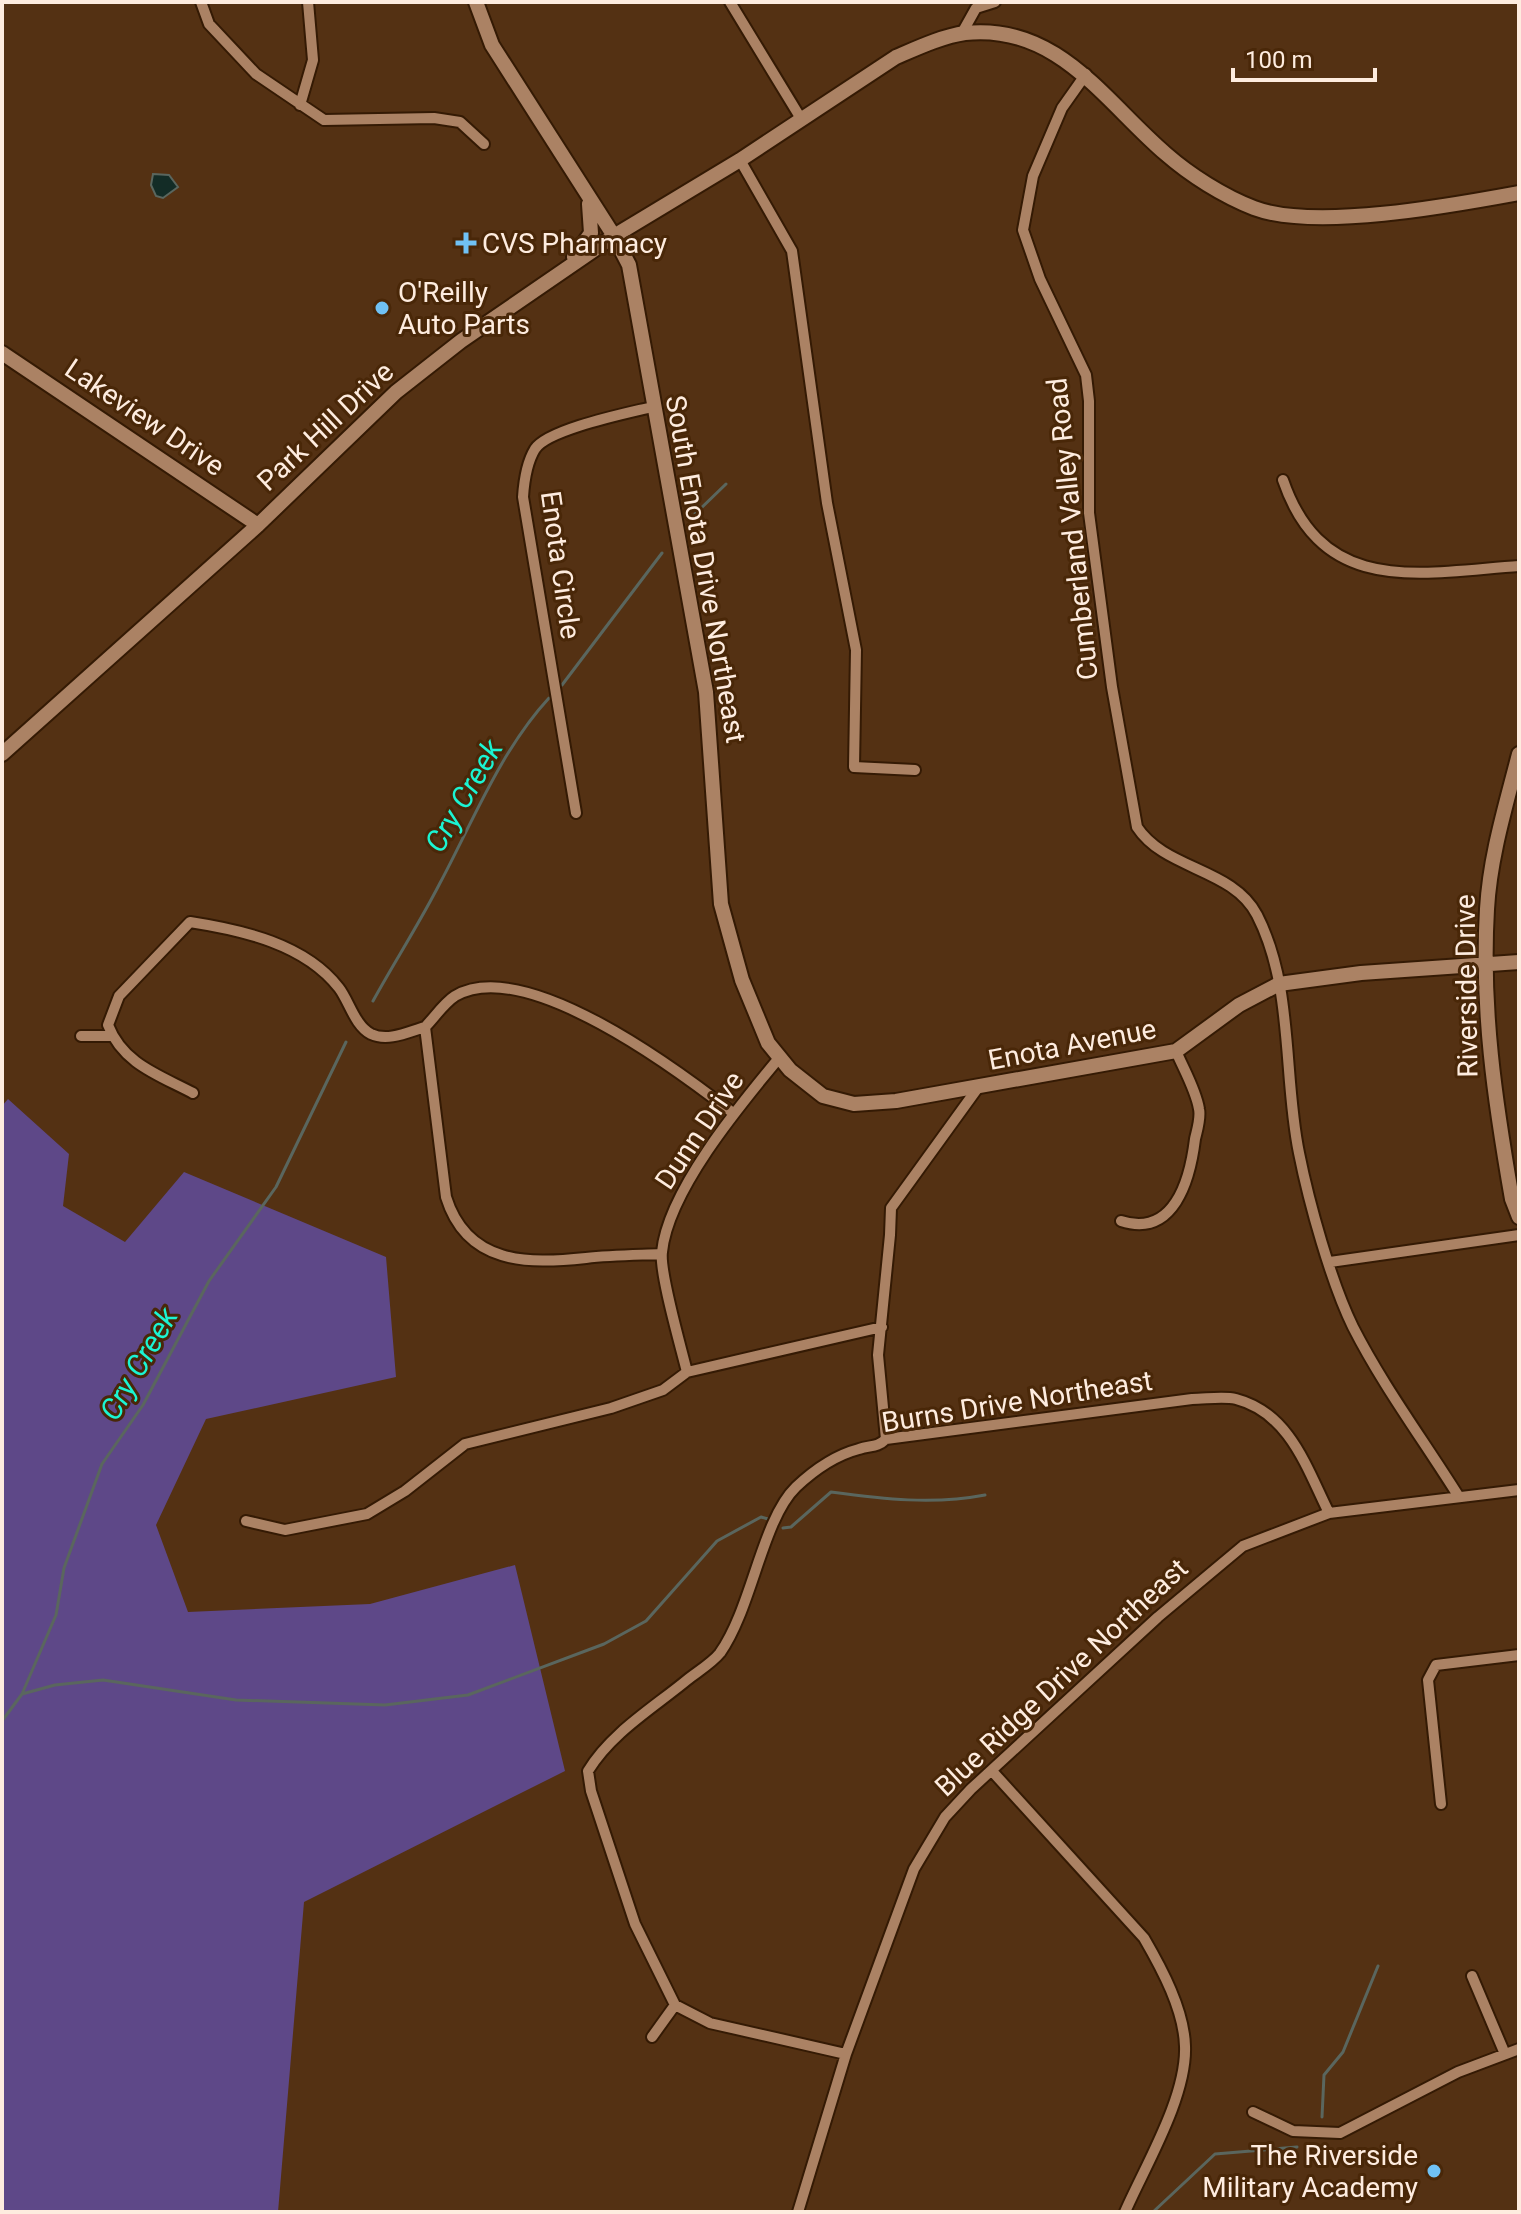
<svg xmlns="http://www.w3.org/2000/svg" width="1521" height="2214" font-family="Roboto,sans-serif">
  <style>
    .green { fill: #5e4888 }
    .water { fill: #132c26; stroke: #5a665e; stroke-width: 2 }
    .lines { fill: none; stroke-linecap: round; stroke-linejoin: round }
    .stream { stroke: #5a665e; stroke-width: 3 }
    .street-casing { stroke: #341a04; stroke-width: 14 }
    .secondary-casing { stroke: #341a04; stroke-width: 18 }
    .street { stroke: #ab8264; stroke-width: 10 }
    .secondary { stroke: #ab8264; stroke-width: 14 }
    .poi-dot { fill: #70c1f4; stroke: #492708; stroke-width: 3 }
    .labels { text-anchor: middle; stroke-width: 6; stroke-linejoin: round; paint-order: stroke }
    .poi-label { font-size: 28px; fill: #feecdf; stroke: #492708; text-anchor: start }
    .street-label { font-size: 28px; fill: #feecdf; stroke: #492708 }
    .water-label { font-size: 30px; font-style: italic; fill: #1bf4d3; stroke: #492708 }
  </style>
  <rect width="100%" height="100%" fill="#543113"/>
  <path class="green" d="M8,1099L69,1154L63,1206L125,1242L184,1172L386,1257L396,1377L206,1419L156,1525L188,1612L370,1604L515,1565L565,1771L304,1902L278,2212H2V1106Z"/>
  <path class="water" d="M153,174L169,175L178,187L163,198L156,196L151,185Z"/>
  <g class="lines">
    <path class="stream" d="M695,514L726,484
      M562,685L662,553
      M373,1001C395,961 419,924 440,883C473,821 501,750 549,698
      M783,1528L791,1527L831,1492C883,1499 933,1505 985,1495
      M22,1694L55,1685L103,1680L236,1700L385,1705L468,1695L604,1644L646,1621L717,1541L761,1517L768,1519
      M2,1721L22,1694L56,1615L64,1568L102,1464L143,1405L209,1281L276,1187L346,1042
      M1322,2117L1324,2075L1343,2052L1378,1966
      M1153,2212L1215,2154L1297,2147"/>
    <defs>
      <path id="street" d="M201,2L209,24L256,74L324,120L434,118L460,122L484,144
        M730,2L800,117
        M962,33L976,8L995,2
        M1086,74L1062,108L1033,176L1023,230L1040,279L1086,375L1089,401V513L1112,687L1137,827C1165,870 1233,868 1257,915C1294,987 1283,1076 1299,1153C1309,1203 1331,1282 1353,1327C1383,1386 1424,1441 1459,1497
        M300,105L313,60L308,2
        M740,160L792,251L827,503L856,650L854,767L915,770
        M1283,480C1323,597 1420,573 1519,566
        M576,813L523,497C524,482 527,462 535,449C548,429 628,413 652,407
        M81,1036H112
        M193,1093C159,1075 123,1064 108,1025L119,996L190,922C242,930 305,944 339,988C349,1001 355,1026 371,1034C388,1042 408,1032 425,1027
        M1121,1221C1174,1238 1190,1180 1195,1139C1197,1130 1201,1118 1199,1109C1196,1090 1183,1068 1176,1051
        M661,1254C636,1255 611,1255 586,1258C528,1264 467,1265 446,1197L425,1027C434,1018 444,1003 455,996C525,955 679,1071 733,1113
        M1330,1262L1519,1235
        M687,1372C681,1347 659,1272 662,1252C668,1191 740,1105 779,1058
        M886,1439L878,1355L890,1235L891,1208L977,1089
        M246,1521L285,1530L367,1514L405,1491L465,1444L611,1408L663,1390L687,1372L882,1327
        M992,1771L1144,1938C1162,1969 1184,2010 1185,2046C1187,2097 1145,2166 1125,2212
        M1441,1804L1428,1680L1436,1665L1519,1655
        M1472,1976L1505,2054
        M675,2005L635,1924L591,1791L588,1771C611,1733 653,1708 687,1680C697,1672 712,1663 720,1653C752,1608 762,1520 796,1487C813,1471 836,1455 859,1449C870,1445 877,1448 886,1439L1192,1399C1206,1399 1223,1396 1236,1399C1290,1413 1307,1469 1329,1513
        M652,2037L675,2005L710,2023L846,2054
        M1253,2112L1293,2131L1340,2133L1458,2072L1519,2049
        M798,2212L846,2054L914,1869L945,1817L971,1789L1158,1617L1243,1546L1329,1513L1519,1490"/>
      <path id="secondary" d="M476,2L492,45L614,236L629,265L706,692L721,904L742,980L768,1043L790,1070L823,1096L854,1104L896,1101L1176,1051L1239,1005L1279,984L1361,973L1519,962
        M574,257L591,233L589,204
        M2,353L258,525
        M2,754L258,525L396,392L461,341L614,236L740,160L896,57C917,48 943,36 965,33C1058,23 1105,102 1166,154C1190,175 1223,196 1254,208C1315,231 1454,205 1519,193
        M1519,754C1506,805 1490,856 1487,909C1481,1008 1495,1102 1512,1199L1519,1217"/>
    </defs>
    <use href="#street" class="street-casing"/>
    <use href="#secondary" class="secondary-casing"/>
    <use href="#street" class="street"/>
    <use href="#secondary" class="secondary"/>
  </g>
  <g class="poi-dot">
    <path d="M462 231h8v8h8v8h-8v8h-8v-8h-8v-8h8z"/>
    <circle cx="382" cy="308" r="8"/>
    <circle cx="1434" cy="2171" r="8"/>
  </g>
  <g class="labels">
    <g class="poi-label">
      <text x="482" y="253">CVS Pharmacy</text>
      <text x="398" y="302">O'Reilly<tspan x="398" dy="32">Auto Parts</tspan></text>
      <text x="1418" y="2165" text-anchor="end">The Riverside<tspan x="1418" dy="32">Military Academy</tspan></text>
    </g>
    <g class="street-label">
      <text transform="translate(145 417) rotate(34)" y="10">Lakeview Drive</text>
      <text transform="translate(325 426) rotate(-43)" y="10">Park Hill Drive</text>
      <text transform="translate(1072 529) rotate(-96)" y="10">Cumberland Valley Road</text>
      <text transform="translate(561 565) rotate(82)" y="10">Enota Circle</text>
      <text transform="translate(706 569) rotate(80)" y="10">South Enota Drive Northeast</text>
      <text transform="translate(1466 986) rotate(-91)" y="10">Riverside Drive</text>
      <text transform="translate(1072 1044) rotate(-11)" y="10">Enota Avenue</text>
      <text transform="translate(699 1130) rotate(-56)" y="10">Dunn Drive</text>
      <text transform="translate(1017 1401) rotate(-9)" y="10">Burns Drive Northeast</text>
      <text transform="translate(1061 1677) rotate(-43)" y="10">Blue Ridge Drive Northeast</text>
    </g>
    <g class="water-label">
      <text transform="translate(464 796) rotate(-60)" y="10">Cry Creek</text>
      <text transform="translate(139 1364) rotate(-60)" y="10">Cry Creek</text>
    </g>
  </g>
  <rect width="1521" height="2214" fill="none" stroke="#feecdf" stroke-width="8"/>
  <path d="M1233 68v12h142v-12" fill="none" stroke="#feecdf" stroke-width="4"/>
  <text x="1245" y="68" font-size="24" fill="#feecdf" stroke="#492708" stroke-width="6" paint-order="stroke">100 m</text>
</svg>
